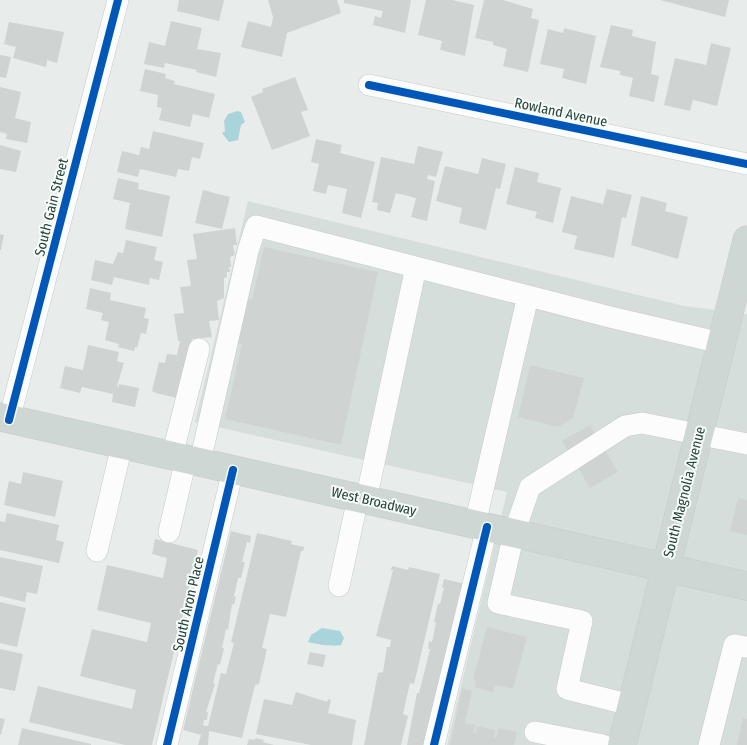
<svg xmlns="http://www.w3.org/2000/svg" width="747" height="745" font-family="'Fira Sans Condensed',sans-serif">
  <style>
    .built { fill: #d6dedb }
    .water { fill: #a9d4db }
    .building { fill: #cfd4d2 }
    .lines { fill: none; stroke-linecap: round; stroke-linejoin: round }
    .minor-casing { stroke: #c5cac8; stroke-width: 22 }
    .major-casing { stroke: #c3ccc9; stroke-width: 29 }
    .minor { stroke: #fcfcfc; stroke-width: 21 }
    .major { stroke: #cfd7d5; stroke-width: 28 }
    .cycleway-casing { stroke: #f7fbf9; stroke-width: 11 }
    .cycleway { stroke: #0057b8; stroke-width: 8 }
    .labels { text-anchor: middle; stroke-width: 4; stroke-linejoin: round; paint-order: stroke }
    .street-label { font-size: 14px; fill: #24423a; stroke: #f7fbf9 }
  </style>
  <rect width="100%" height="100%" fill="#e8edeb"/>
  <path class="built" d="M248,201L684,306L747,314V745H447L507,492L195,422Z"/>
  <path class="water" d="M237,111L241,112L245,122L241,125L238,140L229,142L222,133L225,131L224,121L228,114Z
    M322,628L340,631L344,638L341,645C334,647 315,644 308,642L311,635Z"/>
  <path class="building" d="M179,0H224L219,21L177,11Z
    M268,0H337L341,13L287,33L282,57L241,47L248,21L271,27L273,17Z
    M344,0H411L405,33L373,25L375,16L381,18L383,11L344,3Z
    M426,0H452L474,5L465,56L440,50L442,41L418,35Z
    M484,0H503L533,9L531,18L539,20L528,72L503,66L507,49L493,45V42L475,38Z
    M660,0H729L725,17Z
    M171,21L202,28L197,49L221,53L216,77L196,72L197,70L165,63L164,68L144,64L149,42L165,46Z
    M9,22L64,32L57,63L47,60L46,67L13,58L16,47L4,44Z
    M611,25L633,30L632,36L656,42L651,74L659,76L654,102L629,96L633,78L620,75V71L600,67Z
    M564,28L596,36L586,84L562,78L564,69L540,64L548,29L563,33Z
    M711,43L731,48L717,106L693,100L690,111L664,105L675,58L706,65Z
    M0,55L11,57L6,78L0,77Z
    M145,69L166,74L165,78L175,81L174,84L215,94L209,118L193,114L190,127L159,120L162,108L157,107L158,95L140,91Z
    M295,77L308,110L301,112L310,136L272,150L251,97L263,92L262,89Z
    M0,87L21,92L15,118L31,122L27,143L6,139L7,134L0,132Z
    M153,131L204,143L200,159L192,157L189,171L178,169L176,177L140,169L138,177L117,172L122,151L139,155L141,147L149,149Z
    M316,139L342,145L340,153L375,162L361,218L342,213L347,189L328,185L326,194L313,191L319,164L311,162Z
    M0,145L21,151L16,172L0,169Z
    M418,146L443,152L436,177L428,175L427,179L435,181L427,221L411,217L416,198L396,193L390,213L377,210L378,203L372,202L381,157L414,164Z
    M482,158L506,164L500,189L496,188L486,230L459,223L462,208L436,201L445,166L478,174Z
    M515,167L539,173L537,182L561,188L553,223L535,218L537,212L506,204Z
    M118,178L139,183L138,189L170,196L162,237L125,229L130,203L113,199Z
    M607,189L632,195L626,218L622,217L614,258L574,249L577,236L562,232L571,196L603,204Z
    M203,190L230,197L222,229L195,223Z
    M641,196L667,203L665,211L688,217L678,259L631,245Z
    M235,228L237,245H233L235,255L230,257L231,267H229L230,272H227V277L224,278V298L217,301L219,320L209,321L212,337L192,339L177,398L156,393L152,391L159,362L165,363L167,354L177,355L180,341H178L174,314L184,313L180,287L191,286L187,260L197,259L193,234Z
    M0,234L4,235L1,250H0Z
    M126,240L157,247L154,260L163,262L159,280L150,278L149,285L114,277L112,285L91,280L95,260L113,264L118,252L123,253Z
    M264,247L378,272L341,445L225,419L242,344L234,343L244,298L252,300Z
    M90,288L111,293L110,300L146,308L144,318L149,319L146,334L141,333L137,348L135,347L134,351L118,347L119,344L105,340L109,322L101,320L103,313L86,309Z
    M88,345L119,352L117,361L124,363L117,386L119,387V384L139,388L135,407L112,402L113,394L82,387L80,393L60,388L65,366L83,370Z
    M530,365L584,378L573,418L558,427L518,417Z
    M590,425L618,472L590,488L562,441Z
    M23,472L63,481L55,517L4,505L9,481L21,484Z
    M738,498L747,500V535L730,531Z
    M7,513L59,525L56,540L64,542L59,563L0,550V521L5,522Z
    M231,531L251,536L250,543L247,542L242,562H245L241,578H238L234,596L236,597L234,605L232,604L228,630L226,629L222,648H224L220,665L218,664L213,683L215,684L206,712H208L207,720H204L203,725L208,726L221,673L226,674L234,643L231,642L257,533L292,541L291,544L304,547L303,551H301L286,617L270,614L262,648L267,649L259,684L255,685L242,738L209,731L208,745H198L201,735L183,730Z
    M155,539L198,550L152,745H125L29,722L38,686L132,709L136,690L80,676L92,629L147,642L151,623L97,610L107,565L163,578L167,558L152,554Z
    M0,557L43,566L37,594L27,592L25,602L0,596Z
    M392,566L408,570L409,567L440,574L414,684L410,683L403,714L408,716L401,745H364L378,673L383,672L387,647H390L391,640L376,636L393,570H391Z
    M444,579L465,584L426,745H407L417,693H419L430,649H428L429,641L432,642L436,623L434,622L438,604H440L444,588L442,587Z
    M0,602L26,608L17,647L0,643Z
    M487,627L527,637L513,689L495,685L493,692L475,687L476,680L473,679Z
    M0,649L23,654L15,691L0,688Z
    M310,652L326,655L323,667L307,664Z
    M462,688L472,691L465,723L475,725L473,733H476L477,726L495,730L494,737L496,738L499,728L517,732L514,745H450Z
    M296,692L327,702L328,699L331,700L328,713L356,720L352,745H311L256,734L264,699L292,705Z
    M0,718L5,719L1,735L0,734Z
    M743,718L747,719V745H737Z
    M22,728L91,744V745H18Z
    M255,738L264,740L263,742L274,745H247L249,739L255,740Z"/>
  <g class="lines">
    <defs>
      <path id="minor" d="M369,85L747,164
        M9,420L118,0
        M172,456L199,349
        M200,462L248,251L256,226L610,317L721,343
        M366,500L416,267
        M475,524L528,296
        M169,532L186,459
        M97,551L122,445
        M339,586L358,498
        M631,705L567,689L582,621L498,603L514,533L530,487L625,426L642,423L747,444
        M535,732L603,745
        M167,745L233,470
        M434,745L487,527
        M709,745L734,645L747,647"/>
      <path id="major" d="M0,417L747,586
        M622,745L747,240"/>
    </defs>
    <use href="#minor" class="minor-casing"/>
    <use href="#major" class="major-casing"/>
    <use href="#minor" class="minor"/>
    <use href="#major" class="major"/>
    <defs>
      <path id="cycleway" d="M369,85L747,164
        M9,420L118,0
        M167,745L233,470
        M434,745L487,527"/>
    </defs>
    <use href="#cycleway" class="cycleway-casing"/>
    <use href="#cycleway" class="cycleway"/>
  </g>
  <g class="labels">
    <g class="street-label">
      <text transform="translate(561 112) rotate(12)" y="5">Rowland Avenue</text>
      <text transform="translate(51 207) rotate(-76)" y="5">South Gain Street</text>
      <text transform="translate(684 492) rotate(-76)" y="5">South Magnolia Avenue</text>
      <text transform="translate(374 501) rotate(13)" y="5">West Broadway</text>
      <text transform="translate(188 604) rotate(-77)" y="5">South Aron Place</text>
    </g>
  </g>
</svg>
